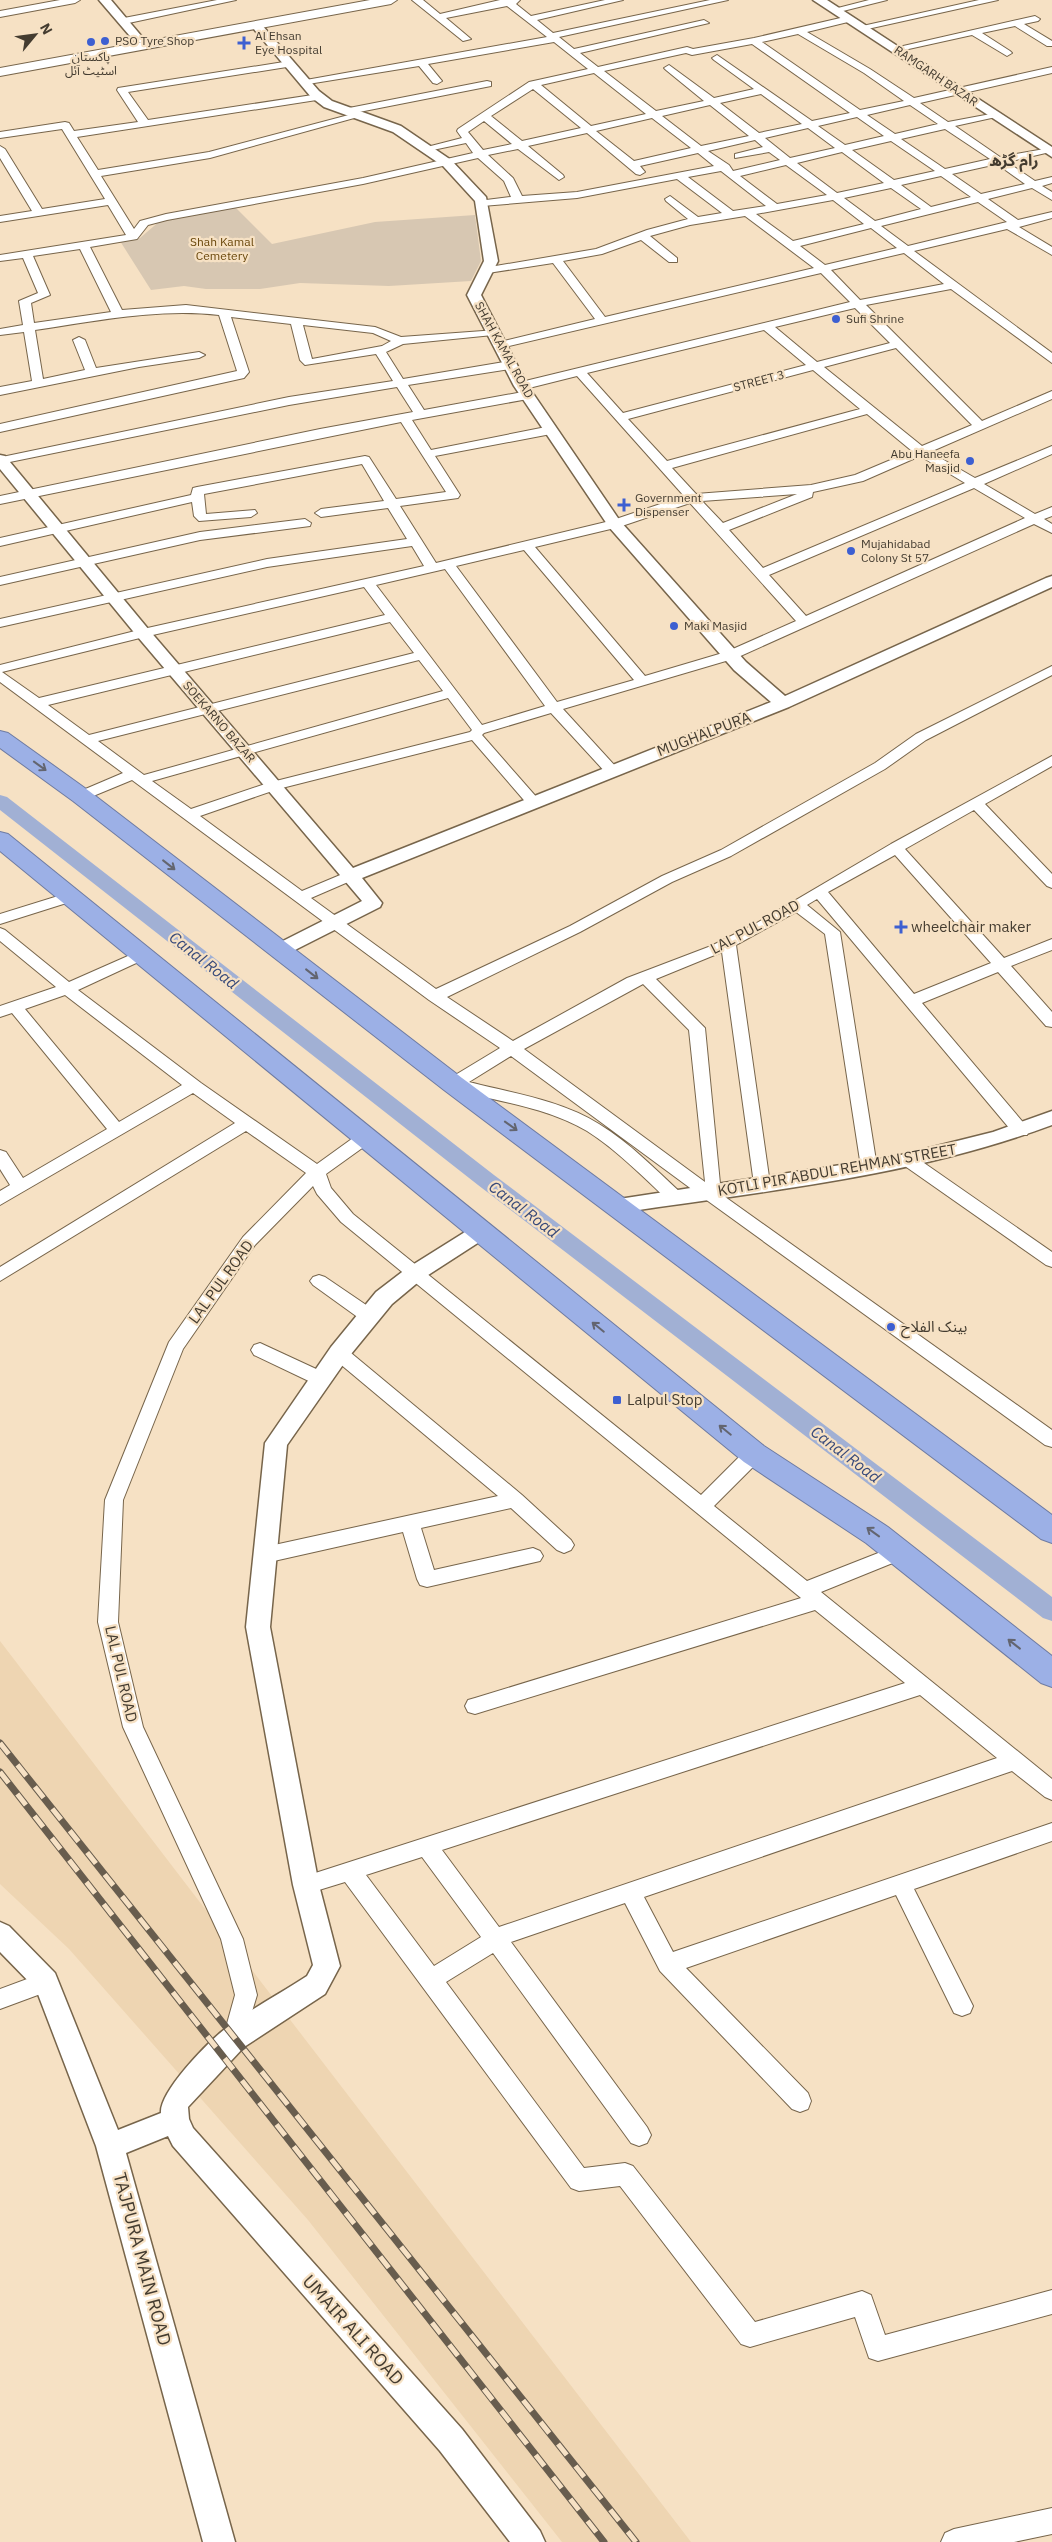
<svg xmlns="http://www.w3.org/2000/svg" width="1052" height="2542" font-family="'IBM Plex Sans','Noto Sans Arabic',sans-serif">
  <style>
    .built { fill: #eed5b2 }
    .green { fill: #d7c7b2 }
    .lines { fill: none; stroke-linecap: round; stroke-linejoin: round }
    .canal { fill: #a1b0d4; fill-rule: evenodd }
    .minor-casing { stroke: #77654b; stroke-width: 2 }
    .tertiary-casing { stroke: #77654b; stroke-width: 3 }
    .secondary-casing { stroke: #77654b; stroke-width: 2 }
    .trunk-casing { stroke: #6e7ba2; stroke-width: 2 }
    .minor { fill: #fff; fill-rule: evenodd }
    .tertiary { fill: #fff; fill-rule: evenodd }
    .secondary { fill: #fff; fill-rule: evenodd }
    .trunk { fill: #9cb0e6; fill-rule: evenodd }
    .rail-casing { stroke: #685d4e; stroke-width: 7 }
    .rail { stroke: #f6e1c4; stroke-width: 5; stroke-dasharray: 14; stroke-linecap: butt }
    .oneway { stroke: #636570 }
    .poi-dot { fill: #3d5fd1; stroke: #f6e1c4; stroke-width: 2 }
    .labels { text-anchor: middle; stroke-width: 4.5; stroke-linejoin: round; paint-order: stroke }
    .far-poi-label { font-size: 12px; fill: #443c30; stroke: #f6e1c4; text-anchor: start }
    .far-street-label { font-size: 12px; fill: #443c30; stroke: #f6e1c4 }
    .far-park-label { font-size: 12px; fill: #69470b; stroke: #f6e1c4 }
    .street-label { font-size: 15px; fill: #443c30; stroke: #f6e1c4 }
    .poi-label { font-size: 15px; fill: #443c30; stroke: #f6e1c4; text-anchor: start }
    .far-district-label { font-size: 16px; font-weight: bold; fill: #443c30; stroke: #f6e1c4 }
    .water-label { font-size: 16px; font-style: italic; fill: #374979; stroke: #f6e1c4 }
    .near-street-label { font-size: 18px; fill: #443c30; stroke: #f6e1c4 }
  </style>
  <rect width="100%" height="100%" fill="#f6e1c4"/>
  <path class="built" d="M0,1641L189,1888L691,2542H562L308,2220L69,1949L0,1884Z"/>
  <path class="green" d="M235,207L272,244L375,222L475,215L481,261L471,281L389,286L300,283L260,289H206L184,286L151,290L120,241L140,238L161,220Z"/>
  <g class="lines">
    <path class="canal" d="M0,795L7,797L494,1175L1052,1597V1621L1043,1618L478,1185L0,810Z"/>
    <defs>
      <path id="minor" d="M60,0H80L75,3L0,17V11Z
        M217,0H236L124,24L119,21L124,18Z
        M412,0H423L440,14L500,0H520L516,4L531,16L605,0H623L537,20L553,33L710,0H728L559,37L574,49L704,20L709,23L580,53L598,67L687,47L693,49L754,38L849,16L854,19L852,21L807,32L870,69L914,98L1052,67V73L920,103L948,122L996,113V117L955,126L1000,157L1050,148V152L1007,162L1035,181L1052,177V183L1042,186L1052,192V200L1032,188L988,199L1018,220L1052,212V218L1019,227L1052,247V255L1007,229L914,251L1052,353V363L951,289L866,305L982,421L1052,391V399L930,452L975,478L1052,446V454L984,484L1035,514L1052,507V516L1044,519L1052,524V533L1034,524L736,658L563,709L617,768L619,771L617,774H607L551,713L484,733L482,735L539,800L541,803L539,806H529L472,740L278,789L200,816L302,891L345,873H355L357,876L355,879L311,898L436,989L570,926L662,876L721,850L875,763L916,734L1052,666V675L926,740L885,769L731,856L672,882L580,932L447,997L513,1041L627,978L711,946L755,924L891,844L1052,756V766L985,804L1052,874V888L1047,886L974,810L905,849L1004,958L1052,939V950L1011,966L1052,1012V1027L1046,1026L998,972L922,1003L1027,1127L1029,1131L1027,1135H1015L817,899L807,905L840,932L877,1167L875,1171H863L861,1167L825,934L796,912L736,945L770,1184L768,1188H756L754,1184L722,952L656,979L705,1028L721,1194L1052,1430V1447L1045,1445L701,1196L511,1056L469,1082C512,1093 561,1100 599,1124C630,1143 655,1169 681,1193L684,1197L681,1201H669C643,1177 617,1150 587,1131C545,1106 493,1101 447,1088L445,1084L447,1080L500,1048L429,1000L132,780L86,799H76L74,796L76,793L123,773L0,682V665L143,629L424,566L412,546L267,567L0,627V619L267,559L407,539L388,508L321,517L315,513L321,509L384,501L362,464L204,494L206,514L255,510L257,513L251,517L199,521L194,516L192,502L0,546V538L191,495L193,488L197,487L365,456L369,457L396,499L446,492L401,422L0,504V496L320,429L413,412L397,387L289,405L0,464V458L2,457L289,397L393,381L376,354L305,365L300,360L291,324L231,317L249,372L244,378L0,432V424L237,371L219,315C158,308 96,321 35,330L43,379L85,370L73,340L79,337L85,340L96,368L199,352L205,355L199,358L139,367L0,395V387L32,381L24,332L0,335V329L23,325L19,301L38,293L23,258L0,261V255L126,235L108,205L0,222V216L32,211L0,158V146L5,149L42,209L105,199L62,129L0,138V132L65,122L69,123L74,131L138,122L117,90L118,88L290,61L293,62V66L128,92L148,120L319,94L324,97L323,99L77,137L98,170L209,152L360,112L365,115L210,158L101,176L134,229L140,221L166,214L363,178L473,153L466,143L428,151L423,148L462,138L457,131L458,129L529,82L588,69L554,42L428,64L442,81L437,84L433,83L419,66L302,85V81L306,80L547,37L507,6L446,18L471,39L463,41ZM798,34L864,73L904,101L860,110L762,42ZM752,44L850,113L812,121L717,55L712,58L714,60L754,89L714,98L669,65L664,68L666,70L704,101L656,111L604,71L686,53L692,55ZM594,73L646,114L591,126L541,85ZM533,89L581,128L522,141L491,116ZM761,94L802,124L759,133L720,103ZM710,105L749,136L701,146L662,116ZM910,105L938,124L895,134L867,115ZM857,117L884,136L845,145L818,126ZM652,118L691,148L634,161L596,131ZM484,121L512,144L483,150L468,132ZM808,128L835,148L790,158L765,138ZM945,129L990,159L945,169L901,139ZM587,133L636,174L640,175L645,172L640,166L698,153L714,166L577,192L522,196L513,178L488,155L518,149L559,180L564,177L563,175L528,146ZM755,140L763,147L735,154V158L769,152L780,160L733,171L729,165L708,151ZM891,141L935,171L894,180L852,150ZM842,152L884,183L837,193L797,163ZM478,158L504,181L511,197L478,201V205L482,206L577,198L677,179L722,213L698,217L670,196L665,199L666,201L688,219L647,230L596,249L484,268V272L488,273L553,263L595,319L496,343V347L500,348L821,273L850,302L517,383L515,386L521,390L577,376L684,496L610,521L436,563L400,506L458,498L460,495L435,456L551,434L557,430L551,426L431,450L412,420L528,399L534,395L528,391L424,410L408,385L510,369L516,365L510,361L403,379L386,352L403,344L493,335L499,332L497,330L401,337L375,327L186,305L122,310L90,247L137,239L148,225L167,220L363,184ZM997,164L1025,184L981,194L952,174ZM786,165L827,195L777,204L740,176ZM721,171L766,206L733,211L688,177ZM941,176L971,197L931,207L901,185ZM891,188L921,209L875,221L844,198ZM833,200L864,224L793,241L756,214ZM978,202L1007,222L908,246L881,226ZM745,216L814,268L605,317L563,261L602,254L641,240L669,262H677V258L650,236L690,225ZM871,228L897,248L825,265L800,246ZM80,249L111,312L34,323L31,303L50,295L33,256ZM904,253L944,284L860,300L831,270ZM855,308L890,343L817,362L775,327ZM303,325L373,333L391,341L382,346L312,359ZM764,330L806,365L623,413L587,373ZM896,348L972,425L922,446L824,367ZM813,370L860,409L667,461L628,419ZM867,414L912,451L855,475L811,485L696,494L672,468ZM920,456L965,483L763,568L729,530L812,497L813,492L863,481ZM974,488L1025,518L806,616L769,575ZM797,494L723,523L702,501ZM690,503L796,621L726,652L645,676L535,547L619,527ZM524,550L634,680L557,702L456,566ZM445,569L545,706L482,725L376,585ZM364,587L385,615L39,698L2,672L144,637ZM390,622L414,653L89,735L48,705ZM419,660L443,691L144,775L98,741ZM448,698L472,730L470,732L268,783L191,809L152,781ZM895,855L991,963L914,994L828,892ZM643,984L689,1030L705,1182L524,1049Z
        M869,0H887L835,13L830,10Z
        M979,0H998L863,30L858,27Z
        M1035,16L1040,19L1038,21L1024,24L1052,41V46H1047L1015,26L982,33L1010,51L1012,53L1007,56L972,35L895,52L890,49Z
        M487,81L491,82V86L349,114L344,111L349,108Z
        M305,519L311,523L310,526L200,540L0,585V577L200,532Z
        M71,892L79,897L76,900L0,924V914Z
        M0,928L5,930L69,982L137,952H147L150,955L147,958L78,990L201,1083L317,1164L360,1133H372L374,1137L372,1141L326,1174L331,1188L353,1214L701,1495L747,1449L754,1447L761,1449L763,1454L761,1459L714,1506L807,1581L891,1548L898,1545L905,1548L908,1553L905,1558L821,1592L1052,1779V1800L1045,1797L1012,1771L644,1897L673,1952L1052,1823V1841L914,1889L973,2006L970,2013L962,2016L954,2013L896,1895L686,1968L808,2093L811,2101L808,2109L800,2112L792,2109L660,1971L625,1903L511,1942L647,2127L651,2135L647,2143L639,2146L631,2143L493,1953L446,1982L584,2168L625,2163L633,2166L755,2322L862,2291L871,2295L885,2335L1052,2290V2314L878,2361L869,2358L855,2317L750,2347L741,2344L620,2186L579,2191L571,2188L345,1882L306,1894L298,1892L295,1885L298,1878L306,1876L905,1683L815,1610L475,1714L468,1712L465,1706L468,1700L475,1698L801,1598L341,1222L317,1194L313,1186L255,1245L183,1349L123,1500L118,1622L143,1727L243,1939L257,1995L242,2045L234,2048L226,2045L223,2038L235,1995L221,1939L123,1727L98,1622L105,1500L169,1342L243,1237L306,1173L246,1131L0,1281V1267L235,1123L193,1093L0,1205V1191L10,1185L0,1169V1150L6,1152L23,1178L107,1129L12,1013L0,1017V1006L56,987L0,941ZM65,995L182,1085L119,1122L25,1009ZM920,1695L997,1758L499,1927L442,1850ZM422,1857L481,1937L434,1966L366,1875Z
        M908,1154L914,1156L1052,1252V1267L1046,1265L902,1164L900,1160L902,1156Z
        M319,1275L325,1277L375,1311L378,1316L375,1321L369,1323L363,1321L313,1285L310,1281L313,1277Z
        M260,1343L327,1374L330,1379L327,1384L321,1386L315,1384L254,1355L251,1350L254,1345Z
        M339,1346L345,1348L522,1495L571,1540L574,1545L571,1550L564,1553L557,1550L511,1508L421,1528L434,1570L533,1548L540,1551L543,1556L540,1561L427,1587L420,1585L417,1579L403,1532L265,1563L258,1560L255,1555L258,1550L265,1547L498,1496L333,1358L330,1353L333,1348Z
        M46,1972L54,1975L57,1982L54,1989L0,2009V1989Z
        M1052,2508V2534L1014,2542H941L945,2533L954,2529Z"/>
      <path id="tertiary" d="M99,0H111L143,38V42H135Z
        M813,0H827L1052,147V157Z
        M257,23L261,24L319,91L332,101L401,126L451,160L486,197L498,261L481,295L528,386L620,521L746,662L785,696L1046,578L1052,576V587L789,707L362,878L382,903L380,907L287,954H273L271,950L273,946L362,901L137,636L0,469V455L5,456L149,630L353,868L771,702L734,670L609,527L514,386L467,295L484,261L475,201L443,166L393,132L324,107L311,97L253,28V24Z
        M1052,1111V1125C912,1177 765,1191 619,1213L612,1211L609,1206L612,1201L619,1199L893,1157L993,1132Z
        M480,1225L487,1227L490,1232L487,1237L422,1279L392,1304L347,1359L287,1445L270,1627L319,1885L340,1966L325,1994L244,2047L188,2107L189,2119L193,2128L462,2429L540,2531L545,2542H510L440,2451L173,2146L168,2136L126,2153L235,2542H203L96,2146L36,1989L0,1952V1922L9,1926L55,1973L118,2130L161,2113C159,2092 208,2042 225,2029C250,2009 280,1994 307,1976L313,1965L293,1885L246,1627L265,1443L331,1347L376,1292L406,1269L473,1227Z"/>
      <path id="secondary" d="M370,0H397L391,4L0,76V68Z"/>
      <path id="trunk" d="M0,731L8,733L89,791L462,1078L1052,1515V1543L1041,1539L444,1090L73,801L0,748Z
        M0,832L8,834L764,1446L888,1527L1052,1656V1687L1041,1683L866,1543L744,1462L0,851Z"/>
    </defs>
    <use href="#minor" class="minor-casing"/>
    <use href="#tertiary" class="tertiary-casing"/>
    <use href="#secondary" class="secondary-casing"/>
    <use href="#trunk" class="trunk-casing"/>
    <use href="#minor" class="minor"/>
    <use href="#tertiary" class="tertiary"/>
    <use href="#secondary" class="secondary"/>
    <use href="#trunk" class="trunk"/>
    <defs>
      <path id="rail" d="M0,1743L636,2542
        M0,1772L604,2542"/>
    </defs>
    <use href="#rail" class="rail-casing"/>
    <use href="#rail" class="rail"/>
  </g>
  <defs><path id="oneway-shaft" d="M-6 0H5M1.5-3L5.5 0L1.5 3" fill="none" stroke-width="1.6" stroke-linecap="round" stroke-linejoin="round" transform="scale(1.25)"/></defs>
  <g class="oneway">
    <use href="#oneway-shaft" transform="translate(40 766) rotate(36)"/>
    <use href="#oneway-shaft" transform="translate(169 865) rotate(38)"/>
    <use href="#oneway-shaft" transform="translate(312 974) rotate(38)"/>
    <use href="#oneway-shaft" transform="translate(511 1126) rotate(36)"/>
    <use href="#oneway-shaft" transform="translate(598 1327) rotate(-141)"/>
    <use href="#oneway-shaft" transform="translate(725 1430) rotate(-141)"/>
    <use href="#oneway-shaft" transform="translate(873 1532) rotate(-144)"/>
    <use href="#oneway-shaft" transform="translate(1014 1644) rotate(-142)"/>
  </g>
  <g class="poi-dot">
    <circle cx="105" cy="41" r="5"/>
    <circle cx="91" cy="42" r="5"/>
    <path d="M241.5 35.5h5v5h5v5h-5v5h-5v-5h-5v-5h5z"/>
    <circle cx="836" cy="319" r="5"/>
    <circle cx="970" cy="461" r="5"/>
    <path d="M621.5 497.5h5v5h5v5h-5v5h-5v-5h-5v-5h5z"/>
    <circle cx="851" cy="551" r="5"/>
    <circle cx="674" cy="626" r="5"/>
    <path d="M898.5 919.5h5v5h5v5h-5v5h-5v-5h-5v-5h5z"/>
    <circle cx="891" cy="1327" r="5"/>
    <rect x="612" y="1395" width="10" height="10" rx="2.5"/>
  </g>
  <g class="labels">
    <g class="far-poi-label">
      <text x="255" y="40">Al Ehsan<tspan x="255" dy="14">Eye Hospital</tspan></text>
      <text x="115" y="45">PSO Tyre Shop</text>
      <text x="91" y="61" text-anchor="middle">پاکستان<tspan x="91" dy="14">اسٹیٹ آئل</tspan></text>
      <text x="846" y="323">Sufi Shrine</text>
      <text x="960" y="458" text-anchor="end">Abu Haneefa<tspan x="960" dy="14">Masjid</tspan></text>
      <text x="635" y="502">Government<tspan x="635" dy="14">Dispenser</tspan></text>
      <text x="861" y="548">Mujahidabad<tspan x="861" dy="14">Colony St 57</tspan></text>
      <text x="684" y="630">Maki Masjid</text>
    </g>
    <g class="far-street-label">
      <text transform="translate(936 76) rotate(34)" y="4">RAMGARH BAZAR</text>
      <text transform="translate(504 350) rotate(61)" y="4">SHAH KAMAL ROAD</text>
      <text transform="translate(759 381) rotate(-15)" y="4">STREET 3</text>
      <text transform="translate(219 722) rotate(49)" y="4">SOEKARNO BAZAR</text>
    </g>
    <g class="far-park-label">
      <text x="222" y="246">Shah Kamal<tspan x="222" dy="14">Cemetery</tspan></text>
    </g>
    <g class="street-label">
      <text transform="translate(704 734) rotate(-21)" y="5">MUGHALPURA</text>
      <text transform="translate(755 927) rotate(-28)" y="5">LAL PUL ROAD</text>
      <text transform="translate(837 1170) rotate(-10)" y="5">KOTLI PIR ABDUL REHMAN STREET</text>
      <text transform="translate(221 1282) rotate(-54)" y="5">LAL PUL ROAD</text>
      <text transform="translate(121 1674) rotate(77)" y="5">LAL PUL ROAD</text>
    </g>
    <g class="poi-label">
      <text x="911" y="932">wheelchair maker</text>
      <text x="901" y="1332">بینک الفلاح</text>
      <text x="627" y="1405">Lalpul Stop</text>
    </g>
    <g class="far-district-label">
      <text x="1014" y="166">رام گڑھ</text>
    </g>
    <g class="water-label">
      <text transform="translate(204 960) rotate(38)" y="6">Canal Road</text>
      <text transform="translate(524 1209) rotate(37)" y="6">Canal Road</text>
      <text transform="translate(846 1454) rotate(37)" y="6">Canal Road</text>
    </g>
    <g class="near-street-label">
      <text transform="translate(142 2259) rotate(75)" y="6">TAJPURA MAIN ROAD</text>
      <text transform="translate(353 2330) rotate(48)" y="6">UMAIR ALI ROAD</text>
    </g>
  </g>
  <g transform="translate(35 35) rotate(61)" stroke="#f6e1c4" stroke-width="4" paint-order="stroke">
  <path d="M0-4L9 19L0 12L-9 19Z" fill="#443c30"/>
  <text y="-8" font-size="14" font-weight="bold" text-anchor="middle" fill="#443c30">N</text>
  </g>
</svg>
